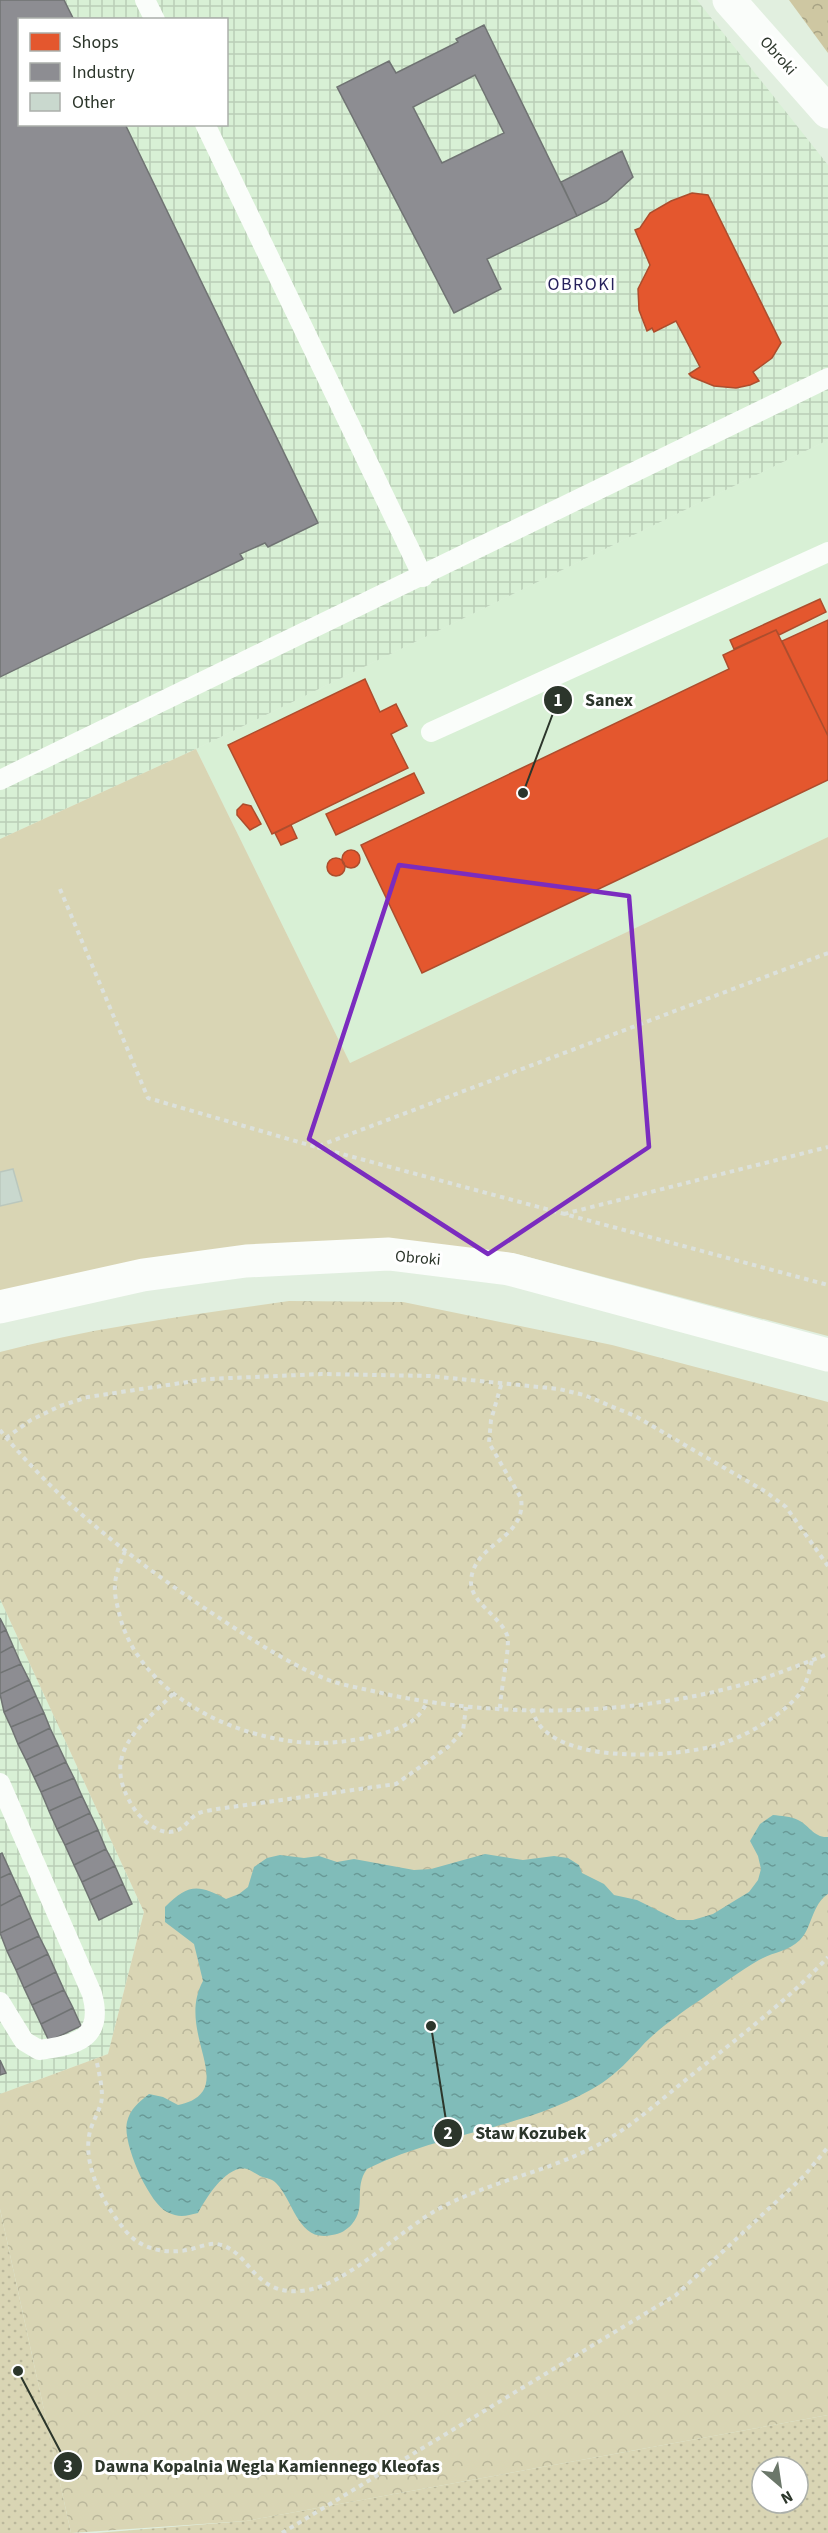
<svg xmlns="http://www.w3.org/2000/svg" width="828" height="2533" font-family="'Source Sans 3',sans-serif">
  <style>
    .built { fill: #d8f0d5 }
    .industrial { fill: url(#industrial-grid); fill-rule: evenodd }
    .grass { fill: url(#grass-dots); fill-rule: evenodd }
    .forest { fill: url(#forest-crowns) }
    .park { fill: url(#park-crowns) }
    .garden { fill: #d9d5b4 }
    .water { fill: url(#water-ripples) }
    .shops { fill: #e4572e; stroke: #ad4d2d; stroke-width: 1.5 }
    .industry { fill: #8d8d92; stroke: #707373; stroke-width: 1.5; fill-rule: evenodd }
    .building { fill: #c9d8ce; stroke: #bac7bd; stroke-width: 1.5 }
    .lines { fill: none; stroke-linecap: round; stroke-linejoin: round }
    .path { stroke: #dce1dc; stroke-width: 4; stroke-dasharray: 4.5 4.5; stroke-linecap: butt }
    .lane { stroke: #fafdfa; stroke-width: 20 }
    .street { stroke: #fafdfa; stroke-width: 33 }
    .marked { fill: none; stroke: #7b2cbf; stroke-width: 4.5; stroke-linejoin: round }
    .labels { text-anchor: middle; stroke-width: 6; stroke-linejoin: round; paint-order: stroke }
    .street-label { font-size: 16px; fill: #2c362b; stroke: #fff }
    .neighbourhood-label { font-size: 18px; letter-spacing: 1.5px; fill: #27225c; stroke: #fff }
    .leader { fill: none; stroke: #2c362b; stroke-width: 2 }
    .callout-dot { fill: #2c362b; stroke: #fff; stroke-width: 2 }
    .mark-label { font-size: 18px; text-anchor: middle; font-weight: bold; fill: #fff }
    .callout-label { font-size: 18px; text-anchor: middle; font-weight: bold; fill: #2c362b; stroke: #fff; stroke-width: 6; stroke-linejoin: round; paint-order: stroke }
  </style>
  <defs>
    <pattern id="industrial-grid" width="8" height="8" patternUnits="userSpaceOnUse" patternTransform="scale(1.5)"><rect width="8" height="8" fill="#d8f0d5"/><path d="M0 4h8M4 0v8" fill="none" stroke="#baceb7"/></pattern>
    <pattern id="grass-dots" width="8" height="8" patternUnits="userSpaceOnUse" patternTransform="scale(1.5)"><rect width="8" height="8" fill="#d9d5b4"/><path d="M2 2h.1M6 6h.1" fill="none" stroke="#bab79b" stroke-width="1.8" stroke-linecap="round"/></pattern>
    <pattern id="forest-crowns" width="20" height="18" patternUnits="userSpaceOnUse" patternTransform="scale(1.5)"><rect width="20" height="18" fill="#cec7a2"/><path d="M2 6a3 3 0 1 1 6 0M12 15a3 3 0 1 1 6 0" fill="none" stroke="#a7a284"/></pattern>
    <pattern id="park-crowns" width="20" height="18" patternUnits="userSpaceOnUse" patternTransform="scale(1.5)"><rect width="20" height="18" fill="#d9d5b4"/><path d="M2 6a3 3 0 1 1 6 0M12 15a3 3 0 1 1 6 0" fill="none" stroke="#bab79b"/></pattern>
    <pattern id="water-ripples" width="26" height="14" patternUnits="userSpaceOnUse" patternTransform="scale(1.5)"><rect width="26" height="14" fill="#80bcb9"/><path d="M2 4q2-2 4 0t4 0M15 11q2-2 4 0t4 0" fill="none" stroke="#699a97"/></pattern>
  </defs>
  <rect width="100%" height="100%" fill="#e1efdf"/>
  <path class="built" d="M828,440V837L350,1063L196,749Z"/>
  <path class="industrial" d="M0,0H697L828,165V440L196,749L0,839ZM20,20H226V124H20Z
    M0,1599L144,1912L108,2054L0,2094Z"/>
  <path class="grass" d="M0,2209L71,2533H0Z
    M828,2415V2533H96L246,2521ZM762,2467H798V2503H762Z"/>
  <path class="forest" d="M789,0H828V53Z"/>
  <path class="park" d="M289,1301L403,1302L612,1345L828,1402V2415L246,2521L71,2533L0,2209V2094L108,2054L144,1912L0,1599V1352C94,1327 192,1315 289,1301Z"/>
  <path class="garden" d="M196,749L350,1063L828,837V1336L517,1254L391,1239L0,1292V839Z"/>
  <path class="water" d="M773,1815C781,1816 791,1816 798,1820C809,1825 814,1838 828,1837V1894C812,1904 812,1928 800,1940C787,1952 773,1952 759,1960C740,1971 721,1985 703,1998C686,2009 654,2032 642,2046C630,2059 617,2073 602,2083C530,2129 443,2131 367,2169C353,2188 367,2207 352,2224C347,2230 340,2234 332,2235C298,2243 294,2201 276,2183C273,2179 265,2178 260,2176C256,2174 252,2171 247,2169C227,2164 206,2198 198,2213C186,2216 179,2218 167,2212C149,2203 122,2143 127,2122C130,2109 139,2102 149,2094L163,2097L178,2105C187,2103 197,2100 203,2091C218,2067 180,2023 203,1981L194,1944L165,1922V1907C188,1884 198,1884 226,1899L239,1894L248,1887L254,1867L267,1858L280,1855L304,1858L319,1856L337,1862L354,1859L414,1870L431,1869L485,1854L523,1860L554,1856L568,1858L579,1865L582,1873L604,1884L614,1895L637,1900L677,1920H693L713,1914L739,1898L749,1892L758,1880L761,1869L758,1856L750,1841L760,1824Z"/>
  <path class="shops" d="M692,193L708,195L781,343L772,358L753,372L759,381L750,385L736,388L714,386L692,377L689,374L700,367L676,321L654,332L652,328L647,331L639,310L638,289L650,265L635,230L640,228L650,213L671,201Z
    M820,599L826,612L779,635L776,630L734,649L730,640Z
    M828,620V736L782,641Z
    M776,630L828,736V780L422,973L361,845L729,669L723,655Z
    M365,679L380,712L396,704L407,726L391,734L408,768L272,834L228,745Z
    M414,773L424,793L336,835L326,814Z
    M243,804L251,806L261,824L250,830L237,815V810Z
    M291,825L297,838L281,845L275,833Z
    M342 859a9 9 0 1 1 18 0a9 9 0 1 1-18 0Z
    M327 867a9 9 0 1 1 18 0a9 9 0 1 1-18 0Z"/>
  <path class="industry" d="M0,0H64L74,20H20V124H125L318,523L268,547L265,543L240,554L243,559L0,677Z
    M484,25L577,216L487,259L501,289L454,313L337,87L389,61L396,73L458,42L456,39ZM475,75L504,133L442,163L413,107Z
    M622,151L633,177L607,201L577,216L561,182Z
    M0,1618L6,1630L0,1633Z
    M6,1630L13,1646L0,1653V1633Z
    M13,1646L21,1664L0,1673V1653Z
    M21,1664L29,1680L0,1694V1673Z
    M29,1680L36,1696L4,1712L0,1694Z
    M36,1696L44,1713L11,1727L4,1712Z
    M44,1713L50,1728L18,1744L11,1727Z
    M50,1728L58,1745L26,1760L18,1744Z
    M58,1745L66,1762L34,1777L26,1760Z
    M66,1762L74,1778L41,1792L34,1777Z
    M74,1778L82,1796L49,1811L41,1792Z
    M82,1796L90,1813L57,1829L49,1811Z
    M90,1813L98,1830L65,1845L57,1829Z
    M98,1830L106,1849L74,1865L65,1845Z
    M106,1849L115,1866L82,1882L74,1865Z
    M2,1853L11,1873L0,1878V1854Z
    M115,1866L123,1884L90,1900L82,1882Z
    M11,1873L21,1895L0,1906V1878Z
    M123,1884L132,1904L99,1920L90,1900Z
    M21,1895L31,1918L0,1933V1906Z
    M31,1918L39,1936L7,1951L0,1933Z
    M39,1936L48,1954L16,1970L7,1951Z
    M48,1954L56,1972L24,1988L16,1970Z
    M56,1972L64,1990L32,2005L24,1988Z
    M64,1990L73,2008L41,2024L32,2005Z
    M73,2008L81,2026L49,2041L41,2024Z
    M0,2060L6,2073L0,2075Z"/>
  <path class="building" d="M13,1169L22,1201L0,1206V1172Z"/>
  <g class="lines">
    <path class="path" d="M60,889L148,1098L316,1147
      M828,953L316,1147L828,1285
      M564,1214L828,1147
      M0,1430C63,1508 146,1570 230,1625C262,1646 295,1667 331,1681C350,1687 371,1690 390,1695C503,1718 629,1716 741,1685C771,1677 799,1665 828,1654
      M6,1438L31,1420L60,1406L88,1397L208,1379L322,1374L430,1376L559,1389L584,1395L635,1416L766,1492L786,1507L828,1566
      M125,1551C121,1562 115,1574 115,1586C114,1596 118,1607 120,1617C138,1683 208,1725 273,1738C308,1746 346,1744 381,1734C402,1728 418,1722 427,1702
      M173,1694C138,1729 98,1755 135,1810C142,1820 156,1832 169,1832C184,1832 188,1818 199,1813C205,1811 212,1810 217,1809L396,1784L448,1747L463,1731L466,1707
      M500,1708C500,1693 511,1645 507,1635C500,1616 471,1603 471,1582C472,1543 527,1540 521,1498L489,1443L491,1420L502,1382
      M531,1709C534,1715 537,1723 542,1728C576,1763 671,1757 714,1746C743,1738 776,1719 796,1698C806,1687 809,1674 812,1660
      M97,2063C99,2073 104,2093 101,2103C98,2114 91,2124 89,2136C84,2169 104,2204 124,2229C140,2250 167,2255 192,2249C199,2247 209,2243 217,2244C251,2250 251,2295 301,2291C344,2288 401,2229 440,2208C493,2180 553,2171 605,2141C633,2125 657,2103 682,2083C732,2042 783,2005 828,1957
      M282,2533L676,2295L805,2175L828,2147"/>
    <path class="lane" d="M145,0L155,20
      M205,124L423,577
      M431,732L828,552
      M0,780L828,378
      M0,1783L92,1994C104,2038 78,2045 39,2050L24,2041L0,2002"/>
    <path class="street" d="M729,0L828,112
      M0,1307L143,1275L246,1261L389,1254L509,1269L828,1355"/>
  </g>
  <path class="marked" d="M399,865L629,896L649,1147L488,1254L309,1139Z"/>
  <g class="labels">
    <g class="street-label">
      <text transform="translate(779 55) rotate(48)" y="6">Obroki</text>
      <text transform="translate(418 1257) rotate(5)" y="6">Obroki</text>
    </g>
    <g class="neighbourhood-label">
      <text x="582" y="290">OBROKI</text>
    </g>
  </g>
  <path class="leader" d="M523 793L558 700M431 2026L448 2133M18 2371L68 2466"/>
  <g class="callout-dot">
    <circle cx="523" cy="793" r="6"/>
    <circle cx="431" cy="2026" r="6"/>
    <circle cx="18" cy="2371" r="6"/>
    <circle cx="558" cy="700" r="15"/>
    <circle cx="448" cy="2133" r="15"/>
    <circle cx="68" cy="2466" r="15"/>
  </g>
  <g class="mark-label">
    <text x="558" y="706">1</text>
    <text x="448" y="2139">2</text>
    <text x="68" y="2472">3</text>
  </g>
  <g class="callout-label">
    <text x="609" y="706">Sanex</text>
    <text x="531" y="2139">Staw Kozubek</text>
    <text x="267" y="2472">Dawna Kopalnia Węgla Kamiennego Kleofas</text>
  </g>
  <rect x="18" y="18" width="210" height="108" fill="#ffffff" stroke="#abafaa" stroke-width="1.5"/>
  <rect x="30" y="33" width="30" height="18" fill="#e4572e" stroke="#abafaa" stroke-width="1.5"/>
  <text x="72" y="48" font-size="18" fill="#2c362b">Shops</text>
  <rect x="30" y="63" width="30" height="18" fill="#8d8d92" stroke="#abafaa" stroke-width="1.5"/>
  <text x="72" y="78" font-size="18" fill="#2c362b">Industry</text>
  <rect x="30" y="93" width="30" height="18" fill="#c9d8ce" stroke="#abafaa" stroke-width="1.5"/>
  <text x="72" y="108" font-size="18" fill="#2c362b">Other</text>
  <g transform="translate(780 2485) rotate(151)"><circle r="28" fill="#ffffff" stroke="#abafaa" stroke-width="1.5"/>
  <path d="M0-4.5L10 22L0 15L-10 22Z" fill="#6b776a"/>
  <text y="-9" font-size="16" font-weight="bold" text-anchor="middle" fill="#2c362b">N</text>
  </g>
</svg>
